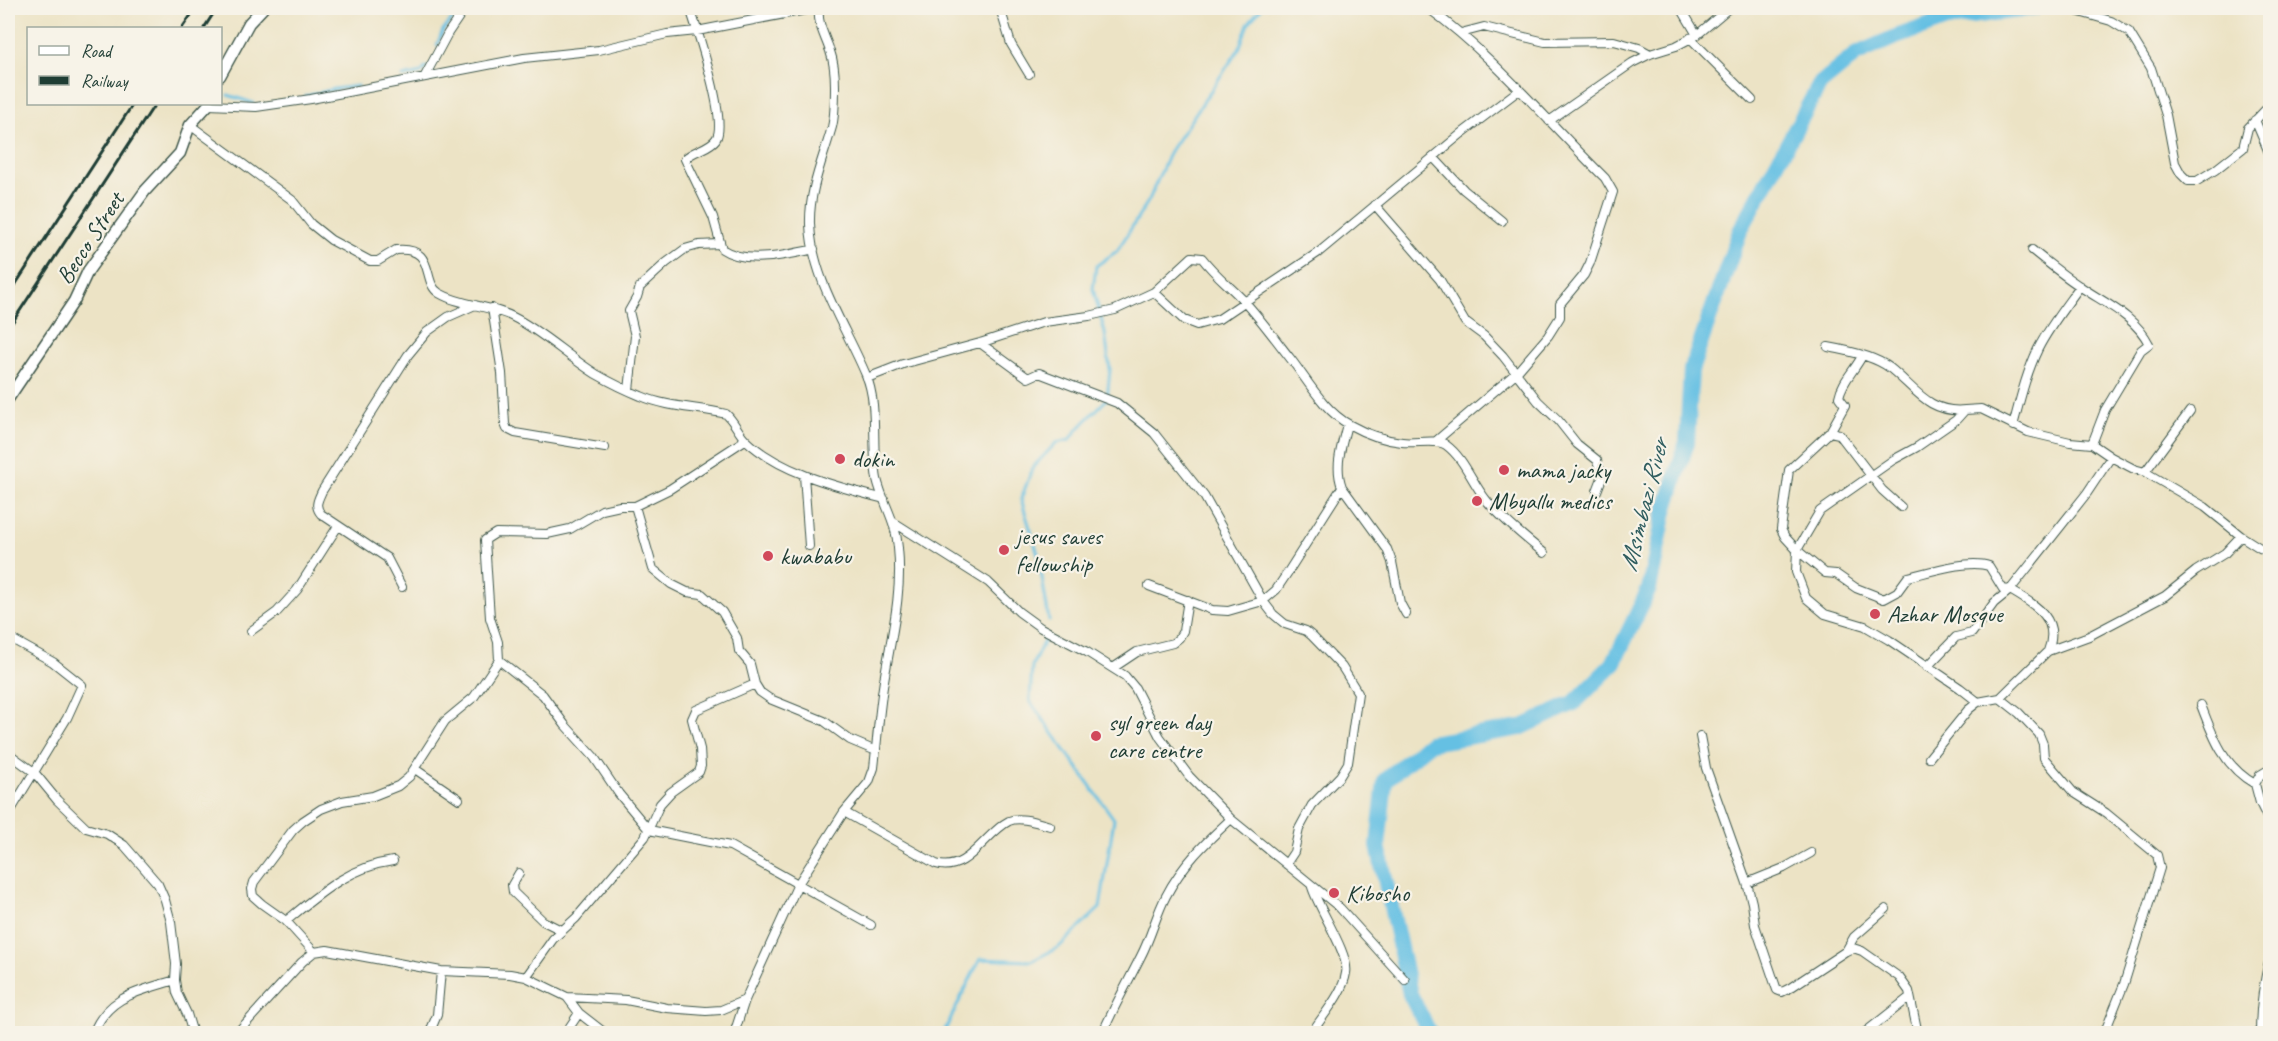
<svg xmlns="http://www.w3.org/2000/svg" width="2278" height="1041" font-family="Caveat,sans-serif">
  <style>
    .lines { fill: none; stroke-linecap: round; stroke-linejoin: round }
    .stream { stroke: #65c0e3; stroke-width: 3 }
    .river { stroke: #65c0e3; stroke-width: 16 }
    .minor-casing { stroke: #3e564a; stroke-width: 10 }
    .tertiary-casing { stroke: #3e564a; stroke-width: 13 }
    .minor { stroke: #fff; stroke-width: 8 }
    .tertiary { stroke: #fff; stroke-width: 10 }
    .rail { stroke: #1f3d34; stroke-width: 3 }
    .poi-dot { fill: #d1495b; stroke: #f7f3e8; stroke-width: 2 }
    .labels { text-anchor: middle; stroke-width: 4.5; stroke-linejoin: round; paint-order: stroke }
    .street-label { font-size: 24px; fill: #1f3d34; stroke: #f7f3e8 }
    .poi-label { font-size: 24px; fill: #1f3d34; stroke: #f7f3e8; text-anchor: start }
    .water-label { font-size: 26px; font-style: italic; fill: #305e60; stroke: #f7f3e8 }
  </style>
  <rect width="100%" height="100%" fill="#f7f3e8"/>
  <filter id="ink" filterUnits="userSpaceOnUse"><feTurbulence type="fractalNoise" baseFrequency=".0167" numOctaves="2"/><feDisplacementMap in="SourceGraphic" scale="12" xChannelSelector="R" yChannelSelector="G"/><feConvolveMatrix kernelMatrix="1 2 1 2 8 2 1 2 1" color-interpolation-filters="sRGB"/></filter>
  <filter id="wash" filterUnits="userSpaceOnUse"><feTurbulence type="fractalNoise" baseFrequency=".008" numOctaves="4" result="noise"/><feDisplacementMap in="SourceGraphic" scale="24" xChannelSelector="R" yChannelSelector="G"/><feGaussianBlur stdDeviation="1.35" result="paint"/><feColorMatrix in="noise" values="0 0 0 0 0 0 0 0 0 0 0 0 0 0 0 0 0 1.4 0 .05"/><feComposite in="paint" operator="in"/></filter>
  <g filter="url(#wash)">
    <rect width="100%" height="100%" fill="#ece3c5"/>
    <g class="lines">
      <path class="stream" d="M437,45L443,30L452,20
        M403,77L421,73L426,67
        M228,95L253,103
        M306,96L334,89L358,86
        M1049,620L1038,554L1021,499L1033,467L1056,443L1070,440L1076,431L1107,399L1110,370L1105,333L1093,289L1096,266L1117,251L1149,200L1170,151L1239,49L1248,24L1261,8
        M943,1034L980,959L1032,961L1059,947L1100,908L1114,819L1030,701L1032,666L1045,639"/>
      <path class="river" d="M1430,1034L1410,994L1378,846L1385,780L1430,743L1520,728L1574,703L1613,664L1649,589L1665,511L1687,442L1691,370L1740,231L1820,84L1855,55L1893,38L1947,19L2034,8"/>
    </g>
  </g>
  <g filter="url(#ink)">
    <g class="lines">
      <defs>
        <path id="minor" d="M690,8C697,30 728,122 716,139C709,149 693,150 685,159L713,217L722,249C745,265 788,255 814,249
          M1000,8L1011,44L1029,74
          M1428,8C1494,56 1546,120 1605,178L1613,192L1590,263L1584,275L1560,304V317L1548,336L1517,372L1436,441
          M1681,8L1697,35
          M2076,11L2111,21L2129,32L2151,68L2166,115L2175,163L2181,174L2188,181H2197L2215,170L2243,148L2248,128L2270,105
          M1461,33L1484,27L1545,42L1614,41L1639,48L1650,54
          M1690,38L1752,100
          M425,76L448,33L465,8
          M209,105L256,107L311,99L524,58L599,50L667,34L697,31L816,8
          M2255,120L2270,155
          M1549,121L1632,63L1650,54L1676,46L1697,35L1729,8
          M190,125L292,200L311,224L331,240L370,261H378L396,250C437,246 421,282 439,293C461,306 490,305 513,317C543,332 567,356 596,374C610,382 626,390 641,396C669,408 698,407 726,414C735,422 738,433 746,440C780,473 839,487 884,499
          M1434,158L1464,190L1502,221
          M1375,205L1440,280L1465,322L1484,336L1503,356L1538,401L1558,420L1577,444L1597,460L1602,478L1597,491
          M2032,250C2048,263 2064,276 2081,287C2106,304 2135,316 2149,344L2141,350L2105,410L2092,444
          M1154,292L1184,320L1197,325L1219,319L1319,252L1461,134L1519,90
          M492,308L502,373L505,424L507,429L515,433L605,448
          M980,343L1028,378L1039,373L1117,403L1154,433L1204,496L1263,601L1273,614L1285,624L1306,631L1312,636L1342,667L1358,693L1348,763L1340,776L1312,805L1299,829L1294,852L1286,864
          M1828,347C1845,350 1876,357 1890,368C1915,388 1929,414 1965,410
          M1862,356C1855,370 1842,381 1839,397L1845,405L1830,432L1789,470L1781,529L1785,537L1797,550L1825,573L1836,574L1856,588L1884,599L1897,592L1908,577C1929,572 1968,559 1989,566L2003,589L2010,590L1994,603L1972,633L1956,637L1927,667
          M867,378L903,364L980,343L1044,322L1089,316L1115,310L1154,292L1192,257L1202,258C1215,275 1230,286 1244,301C1260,318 1275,339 1290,358C1308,381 1324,411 1350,425C1366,434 1384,440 1402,442C1415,444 1437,438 1446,445C1465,459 1472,483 1487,501C1503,520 1524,537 1544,553
          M629,390L635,336L629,311L637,297L640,287L666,263L685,249L699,245L719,244
          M1347,424C1342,445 1334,466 1342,487L1387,549L1392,562L1400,603L1406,614
          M2013,426C2020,400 2026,374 2038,349C2049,327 2065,307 2080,286
          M1830,432L1839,434L1882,490L1901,507
          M2145,472L2190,411
          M804,475L809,546
          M635,506L653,569L671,584L687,592L702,594L722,612L737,638L739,651L750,664L755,684L760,692L770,699L824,721L850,740L876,751
          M895,523L988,582L1019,612L1041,628L1087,652L1125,676L1135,688L1160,737L1189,776L1231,819L1340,908L1405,980
          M1149,586L1212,610L1228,611L1263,601L1276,590L1288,572L1342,487
          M402,587L387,558L321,514C314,506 318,500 322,491L408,355L427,332L448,317L475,305
          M251,631L277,612L297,590L338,526
          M8,637L53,662L82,685L67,718L8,815
          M2048,651C2061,618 2035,605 2010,590L2087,493L2111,457
          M499,660L543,695L565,725L594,757L619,794L649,830L730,846L871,925
          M1113,668L1137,652L1173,643L1179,638L1183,631L1188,600
          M2000,698L2048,651L2089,636L2165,596L2196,571L2225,553L2241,536
          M2201,705C2213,737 2224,767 2255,784
          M1700,736L1706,768L1747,883L1752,903L1755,925L1777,990L1782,992L1790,988L1846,951L1853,948L1862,951L1899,977L1909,991L1918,1034
          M8,753L34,772L57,800L86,828L107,834L124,845L158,884L165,900L171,922L176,964L175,980L177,993L187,1014L193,1034
          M1929,758L1968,710L1978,702
          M415,769L459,799
          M2270,769L2260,775L2255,784L2260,803L2270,823
          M844,812L936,864C967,874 985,833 1009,821C1021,816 1038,823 1050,826
          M519,873L512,885L513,892L543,921L561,930
          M1747,883L1784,868L1811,853
          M286,921C319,894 349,867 393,861
          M1846,951L1854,937L1886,909
          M314,952L286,921L262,904L253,896L252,889L254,882L293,830L303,821L321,809L342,801L373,796L398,786L409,777L445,721L474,697L499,660L498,642L490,618L485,540L496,533L547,534L570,529L602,510L620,506H635L670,489L745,440
          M526,977L553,939L576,918L645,837L660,804L671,792L699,772L701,766L700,749L692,719L696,710L755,684
          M567,997L579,1013L606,1034
          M93,1034C107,996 140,991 175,980
          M236,1034L302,962L314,952L327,950L441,971L510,974L526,977L567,997L626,1000L667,1008L706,1011L721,1010L745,1000L798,884L844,812L869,782L874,768C877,741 879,714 883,687C890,641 903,595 898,548C896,520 883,504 877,479C871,447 879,405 866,375C846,327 812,279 810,224C809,190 823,159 832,127C835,115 835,99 835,86C835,75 834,62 830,51C825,36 817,24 819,8
          M429,1034L437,1015L441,971
          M565,1034L579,1013
          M734,1034L745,1000
          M1102,1034C1114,1007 1128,982 1141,956C1151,937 1156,915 1166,896C1182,865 1205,843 1231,819
          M1311,1034C1322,1016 1343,994 1346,973C1350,955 1318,908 1312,887
          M1863,1034L1910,997
          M2104,1034L2124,984L2160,868L2157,855L2106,813L2073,792L2044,758L2043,744L2039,734L2019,713L2000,698L1978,702L1960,688L1889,640L1865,626L1825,614L1806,598L1796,572L1797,550L1820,511L1893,460L1917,447L1956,420L1965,410L1981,409L2028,432L2070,442L2092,444L2111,457L2134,469L2145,472L2205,507L2241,536L2260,548L2270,552
          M2260,1034C2260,1007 2263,984 2270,958"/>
        <path id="tertiary" d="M220,76L249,23L263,8
          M8,399L74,301L88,271L145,191L180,153L190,125L209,104"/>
      </defs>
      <use href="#minor" class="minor-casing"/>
      <use href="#tertiary" class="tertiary-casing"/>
      <use href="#minor" class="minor"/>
      <use href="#tertiary" class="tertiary"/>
      <path class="rail" d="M182,28L196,8
        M204,28L217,8
        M8,296L133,104
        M8,329L155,104"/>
    </g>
  </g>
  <g class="poi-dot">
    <circle cx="840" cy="459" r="6"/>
    <circle cx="1504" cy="470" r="6"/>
    <circle cx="1477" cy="501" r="6"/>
    <circle cx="1004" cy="550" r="6"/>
    <circle cx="768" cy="556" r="6"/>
    <circle cx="1875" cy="614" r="6"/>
    <circle cx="1096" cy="736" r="6"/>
    <circle cx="1334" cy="893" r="6"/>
  </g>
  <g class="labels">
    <g class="street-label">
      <text transform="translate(90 238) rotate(-57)" y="8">Becco Street</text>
    </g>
    <g class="poi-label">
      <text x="852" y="467">dokin</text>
      <text x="1516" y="478">mama jacky</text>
      <text x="1489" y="509">Mbyallu medics</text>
      <text x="1016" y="544">jesus saves<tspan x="1016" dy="28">fellowship</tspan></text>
      <text x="780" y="564">kwababu</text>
      <text x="1887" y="622">Azhar Mosque</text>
      <text x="1108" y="730">syl green day<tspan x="1108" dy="28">care centre</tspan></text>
      <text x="1346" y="901">Kibosho</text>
    </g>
    <g class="water-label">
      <text transform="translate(1643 505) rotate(-76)" y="9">Msimbazi River</text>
    </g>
  </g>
  <rect width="2278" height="1041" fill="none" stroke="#f7f3e8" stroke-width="30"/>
  <rect x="27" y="27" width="195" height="78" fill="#f7f3e8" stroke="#a1aaa0" stroke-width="1.5"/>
  <rect x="39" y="46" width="30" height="9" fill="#ffffff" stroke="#a1aaa0" stroke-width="1.5"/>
  <text x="81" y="57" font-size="18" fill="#1f3d34">Road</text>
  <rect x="39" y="76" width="30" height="9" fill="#1f3d34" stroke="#a1aaa0" stroke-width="1.5"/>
  <text x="81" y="87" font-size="18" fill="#1f3d34">Railway</text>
</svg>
